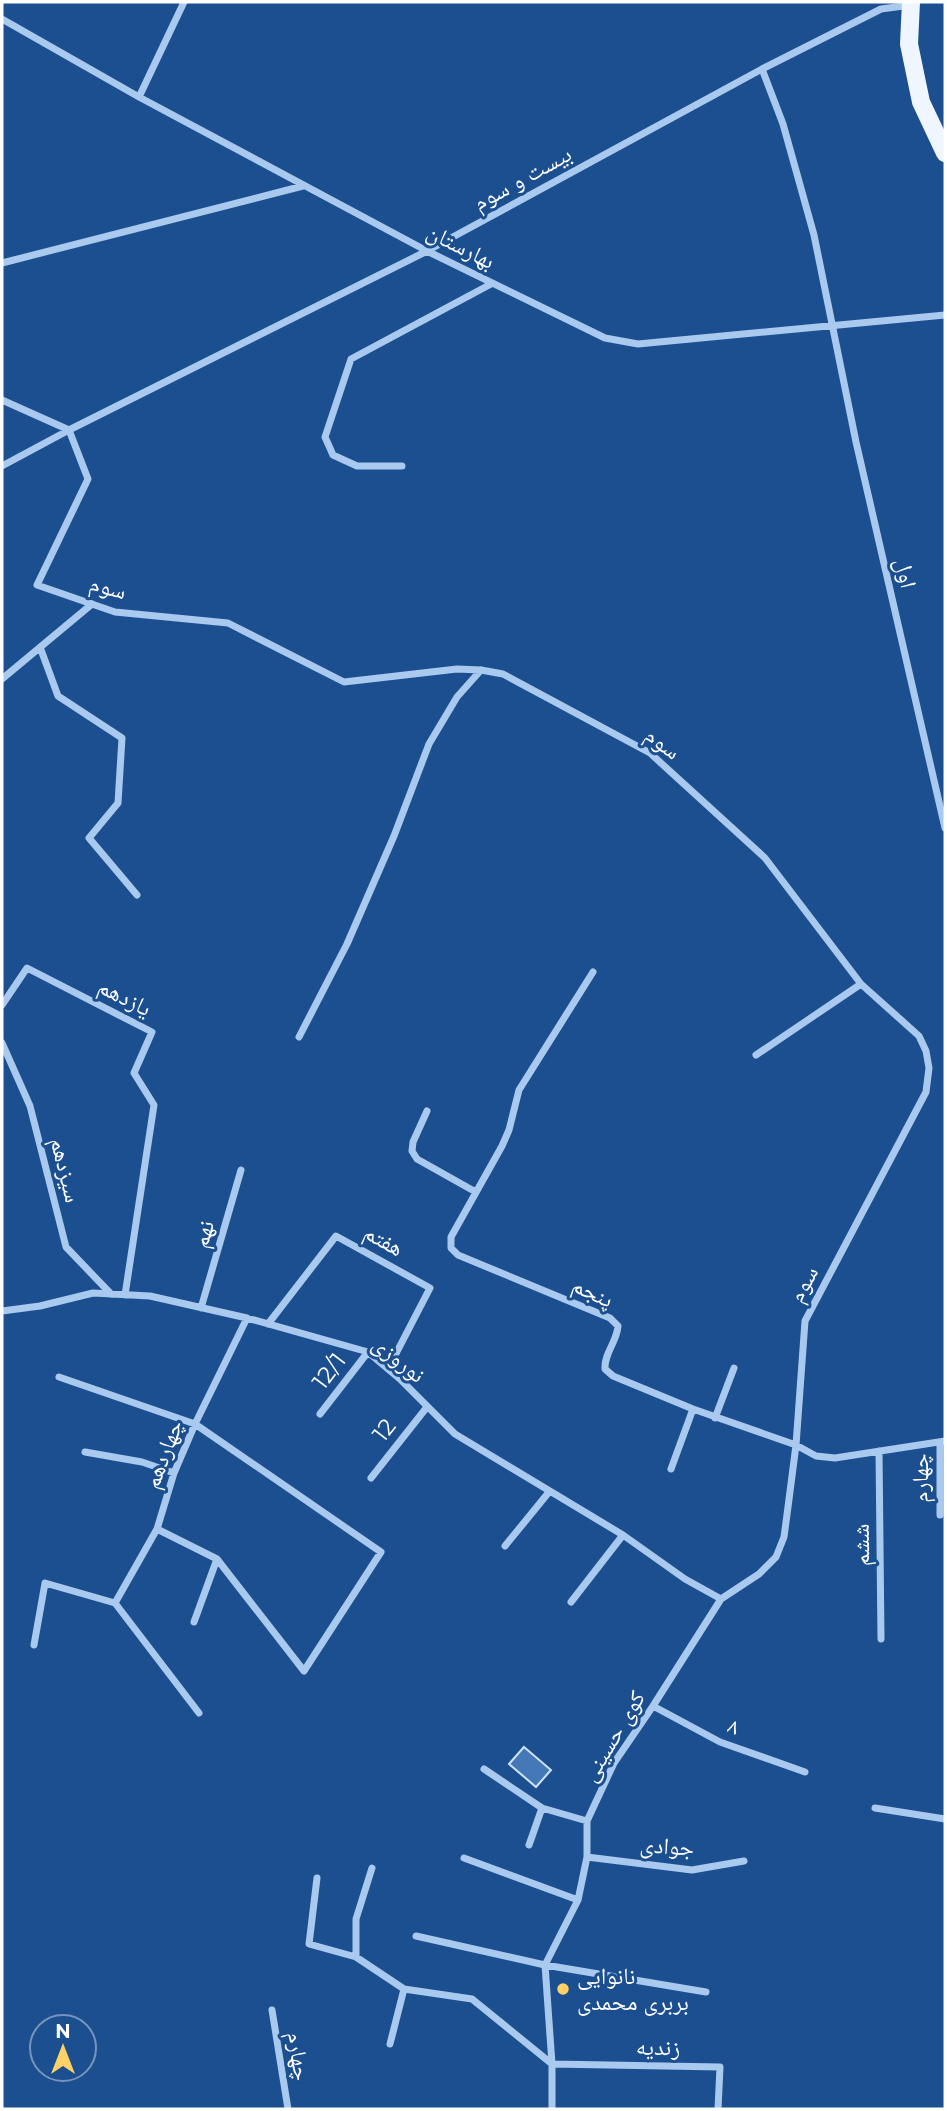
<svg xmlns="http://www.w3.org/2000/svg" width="947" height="2111" font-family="Montserrat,'Noto Naskh Arabic',sans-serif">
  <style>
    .building { fill: #4478b7; stroke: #cfe3fa; stroke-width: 2 }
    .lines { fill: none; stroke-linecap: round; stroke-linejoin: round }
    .street { stroke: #a9c9ee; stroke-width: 7 }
    .primary { stroke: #f0f6ff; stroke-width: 18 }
    .poi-dot { fill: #ffd166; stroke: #1b4f8f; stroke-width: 2.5 }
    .labels { text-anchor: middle; stroke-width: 6; stroke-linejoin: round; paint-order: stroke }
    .street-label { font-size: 23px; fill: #fff; stroke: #1b4f8f }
    .poi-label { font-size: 23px; fill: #fff; stroke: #1b4f8f; text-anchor: start }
  </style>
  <rect width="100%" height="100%" fill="#1b4f8f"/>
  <path class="building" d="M524,1747L551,1770L536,1787L509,1764Z"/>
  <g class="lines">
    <path class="street" d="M2,19L139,97L427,251L605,338L638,344L945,315
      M762,69L783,124L814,235L856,442L945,828
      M139,97L184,2
      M2,263L303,186
      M2,400L69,430L88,479L37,585L115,612L228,623L344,682L457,669L481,670L503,674L650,753L765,858L861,984L919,1036L926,1051L929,1068L926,1092L805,1321L796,1445L788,1507L784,1537L776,1557L759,1574L721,1599L653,1706L614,1763L587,1821V1857L578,1900L545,1965L552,2064V2109
      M2,466L69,430L427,251L762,69L881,9L911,5
      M402,466H357L333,455L325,437L351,359L491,284
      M40,647L58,696L122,738L118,803L89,838L137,895
      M2,679L92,604
      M593,972L519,1090L509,1130L502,1146L451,1237V1248L458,1255L610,1318L618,1326C617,1342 604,1353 605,1369L613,1376L693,1409L796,1445L816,1456L835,1458L945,1441
      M2,1005L27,968L152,1032L134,1073L154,1105L125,1295
      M299,1037L347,944L394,836L429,744L457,697L481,670
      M2,1043L30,1106L66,1247L111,1294
      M756,1055L861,984
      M427,1111L413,1142L412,1151L417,1159L474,1191
      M201,1308L241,1170
      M2,1311L40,1306L93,1293L150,1296L247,1318L368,1352L400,1379L455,1434L623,1535L685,1579L721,1599
      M268,1324L336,1236L430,1288L388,1369
      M59,1377L195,1424L381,1552L304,1671L217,1559L157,1529
      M320,1414L368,1352
      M715,1418L734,1368
      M940,1442V1515
      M879,1451L881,1639
      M85,1452L142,1462L174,1473
      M671,1469L693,1409
      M371,1478L427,1407
      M505,1546L549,1492
      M571,1602L623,1535
      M115,1603L157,1529L174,1473L195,1424L247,1318
      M194,1622L217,1559
      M34,1645L45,1583L115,1603L199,1713
      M653,1706L720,1742L805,1772
      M484,1769L542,1808L587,1821
      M875,1808L945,1819
      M529,1845L542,1808
      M587,1857L692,1870L744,1861
      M464,1858L578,1900
      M317,1878L309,1944L356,1957L404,1989L472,1999L552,2064L720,2067L718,2109
      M416,1936L545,1965L706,1992
      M356,1957V1919L372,1868
      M272,2010L288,2109
      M390,2044L404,1989"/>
    <path class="primary" d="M911,2L909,44L921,102L945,153"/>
  </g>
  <circle class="poi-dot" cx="563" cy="1989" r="7"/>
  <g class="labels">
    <g class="street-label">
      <text transform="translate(522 178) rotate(-29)" y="8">بیست و سوم</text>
      <text transform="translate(461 246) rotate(27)" y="8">بهارستان</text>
      <text transform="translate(906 573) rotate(77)" y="8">اول</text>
      <text transform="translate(108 587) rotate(15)" y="8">سوم</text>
      <text transform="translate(663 743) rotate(37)" y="8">سوم</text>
      <text transform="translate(125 997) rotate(27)" y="8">یازدهم</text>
      <text transform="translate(66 1170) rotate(76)" y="8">سیزدهم</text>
      <text transform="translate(203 1234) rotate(-74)" y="8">نهم</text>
      <text transform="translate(384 1240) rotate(29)" y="8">هفتم</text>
      <text transform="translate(803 1284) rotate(-62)" y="8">سوم</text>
      <text transform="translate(593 1292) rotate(25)" y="8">پنجم</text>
      <text transform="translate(399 1359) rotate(39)" y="8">نوروزی</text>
      <text transform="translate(329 1371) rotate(-53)" y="8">12/1</text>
      <text transform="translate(384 1430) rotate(-52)" y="8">12</text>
      <text transform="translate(163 1454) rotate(-69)" y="8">چهاردهم</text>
      <text transform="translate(920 1478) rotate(-90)" y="8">چهارم</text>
      <text transform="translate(861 1545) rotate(-91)" y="8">ششم</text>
      <text transform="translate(734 1726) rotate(22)" y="8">۸</text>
      <text transform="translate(613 1736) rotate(-59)" y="8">کوی حسینی</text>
      <text transform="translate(667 1846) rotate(4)" y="8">جوادی</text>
      <text transform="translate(658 2047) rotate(1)" y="8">زندیه</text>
      <text transform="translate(299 2056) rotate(81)" y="8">چهارم</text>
    </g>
    <g class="poi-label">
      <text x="577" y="1984">نانوایی<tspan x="577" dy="26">بربری محمدی</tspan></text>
    </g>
  </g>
  <rect width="947" height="2111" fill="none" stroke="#ffffff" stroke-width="7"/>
  <g transform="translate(63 2048)"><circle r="33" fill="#1b4f8f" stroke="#7695bc" stroke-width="2"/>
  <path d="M0-5L12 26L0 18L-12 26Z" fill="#ffd166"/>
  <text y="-10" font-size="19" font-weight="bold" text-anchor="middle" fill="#ffffff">N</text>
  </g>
</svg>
